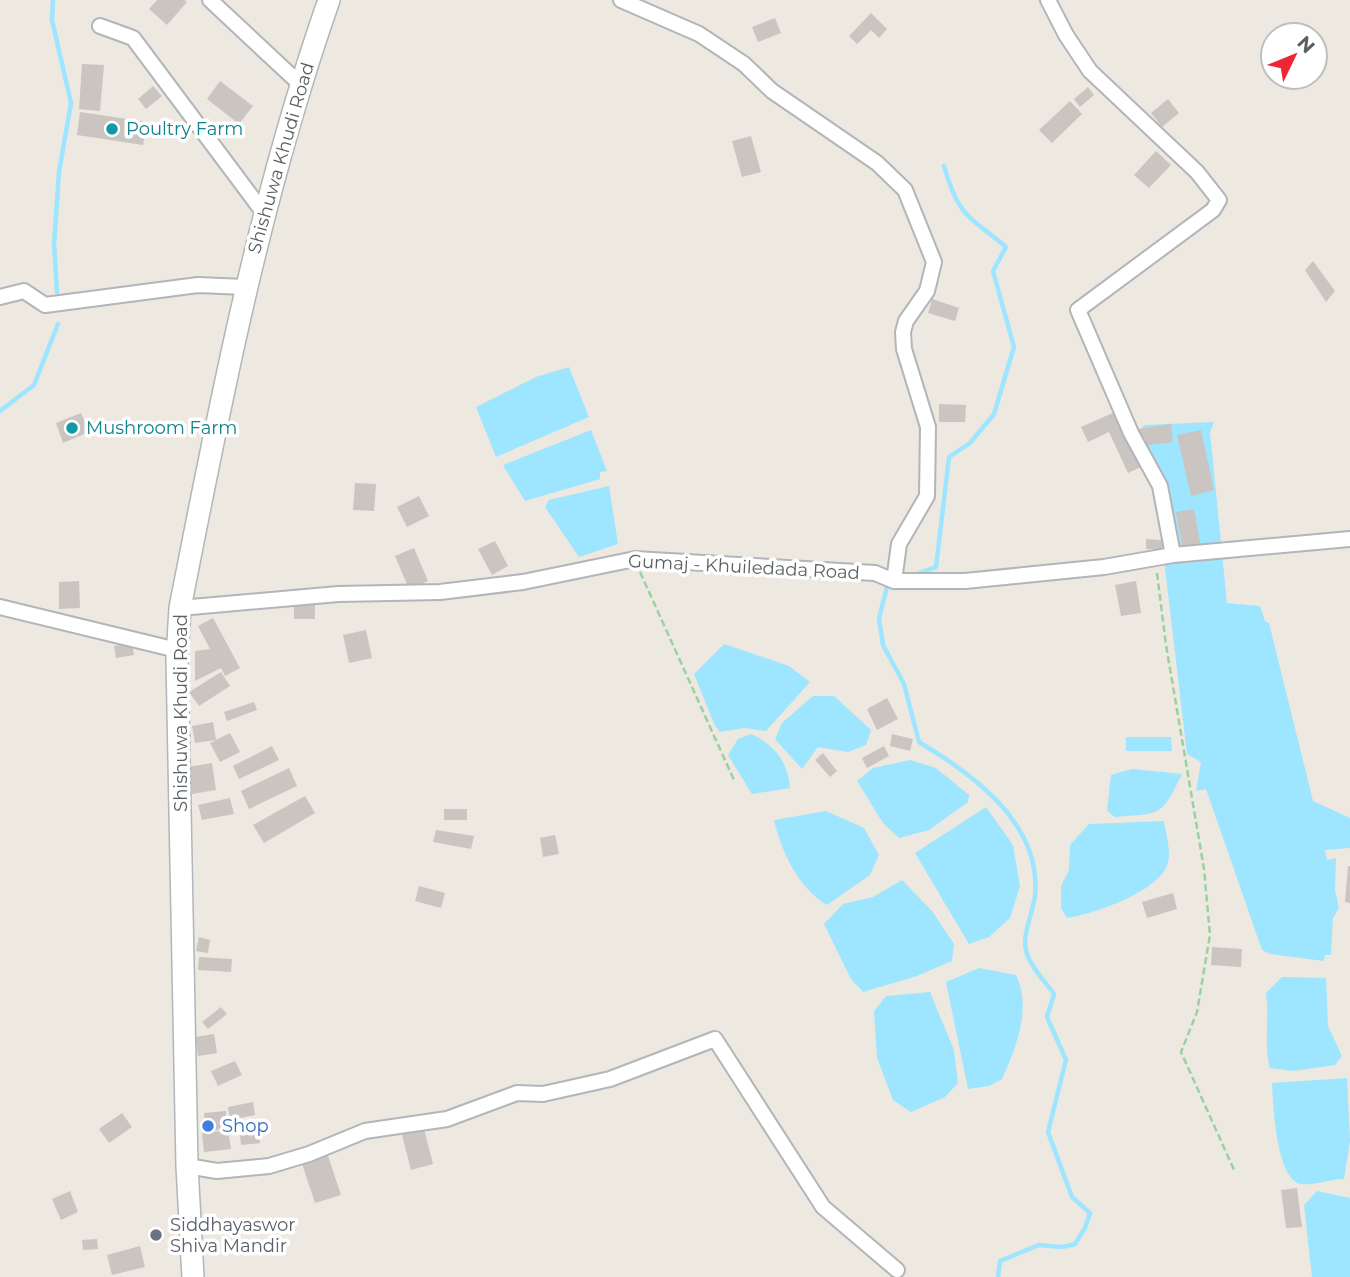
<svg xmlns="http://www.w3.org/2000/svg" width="1350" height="1277" font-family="Montserrat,sans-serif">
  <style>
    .water { fill: #9ee5ff }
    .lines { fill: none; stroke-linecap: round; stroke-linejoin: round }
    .stream { stroke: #9ee5ff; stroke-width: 4.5 }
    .building { fill: #cac5c0 }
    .street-casing { stroke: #b2b5b9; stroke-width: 18 }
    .secondary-casing { stroke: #b0b6b9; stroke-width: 24 }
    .path { stroke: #9ad1a0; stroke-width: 2.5; stroke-dasharray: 7 3.5; stroke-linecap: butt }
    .street { stroke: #fff; stroke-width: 14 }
    .secondary { stroke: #fff; stroke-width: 21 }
    .culture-dot { fill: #0f9aa8; stroke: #fff; stroke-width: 2.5 }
    .shop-dot { fill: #3f7fe0; stroke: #fff; stroke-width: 2.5 }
    .worship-dot { fill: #6b7280; stroke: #fff; stroke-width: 2.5 }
    .labels { text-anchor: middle; stroke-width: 7; stroke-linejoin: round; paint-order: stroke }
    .culture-label { font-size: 18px; fill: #0d838f; stroke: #fff; text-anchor: start }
    .street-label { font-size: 18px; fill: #595f62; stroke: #fff }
    .shop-label { font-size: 18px; fill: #366cbe; stroke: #fff; text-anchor: start }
    .worship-label { font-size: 18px; fill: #5b616d; stroke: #fff; text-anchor: start }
  </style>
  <rect width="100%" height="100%" fill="#ede8e0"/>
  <path class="water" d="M569,367L589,417L496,457L476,407L536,377Z
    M1214,422L1210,432L1227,603L1260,606L1265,621L1269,623L1313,801L1350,818V848L1325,850L1327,860L1336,858L1335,890L1339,908L1333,918L1331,955H1325L1324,961L1270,954L1262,950L1206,789L1196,791L1201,762L1187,754L1165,568L1164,504L1133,439L1144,425Z
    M591,430L607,471L600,472V479L525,501L503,465Z
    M609,486L618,544L579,557L545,507L549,500Z
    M724,644L789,666L810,682L766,731L744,728L720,732L715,726L694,674Z
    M813,696H834L871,730L866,745L848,752L818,747L802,769L775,739L782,723Z
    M751,734C775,745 788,762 790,788L752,794L728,755L738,739Z
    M1126,737H1171L1172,751H1126Z
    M910,760L936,768L969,795L968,802L929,830L899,838L883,823L857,781L873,768Z
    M1132,769L1182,774C1161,817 1162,813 1115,817L1107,811L1111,775Z
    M986,807L1013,845L1020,886L1010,918L989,937L969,944L915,853Z
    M826,811L864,828L879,855L870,875L827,905C799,889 781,851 774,820Z
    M1164,821C1166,834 1172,854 1167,865C1158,892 1094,914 1067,918L1061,908V886L1069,870L1070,845L1089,824Z
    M902,880L932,911L954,944L952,961L917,976L863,992L851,979L824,924L843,904L873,897Z
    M979,968L1016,975C1032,1008 1016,1048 1002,1079L989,1086L968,1089L946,982Z
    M1282,977L1326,978L1328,1026L1342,1056L1335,1065L1293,1071L1270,1068C1263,1043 1270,1018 1266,993Z
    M930,992L954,1050L958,1083L945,1097L911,1112L893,1100L877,1058L874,1011L886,996Z
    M1347,1078L1350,1141L1344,1179C1331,1179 1312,1186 1301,1184C1276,1180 1273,1102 1272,1083Z
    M1317,1191L1350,1198V1277H1312L1304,1205Z"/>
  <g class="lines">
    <path class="stream" d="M53,0L52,20L71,103L59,172L54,244L57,292
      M0,411L34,385L58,324
      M914,575L936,567L949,457L970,443L994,414L1014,347L993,271L1006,247C968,215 959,218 944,166
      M887,587L879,618L883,645L904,684L919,742C974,775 1042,824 1035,896C1033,911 1025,928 1025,943C1025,962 1044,980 1054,994L1047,1017L1066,1060L1048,1132L1072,1197L1090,1213L1085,1228L1075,1244L1062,1247L1039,1245L1000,1261L998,1277"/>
  </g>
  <path class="building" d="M157,0H184L187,2L167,25L149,9Z
    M871,13L887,29L879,38L871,30L857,44L849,36Z
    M775,18L781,33L758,42L752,27Z
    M82,64L104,65L100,111L79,109Z
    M220,81L253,106L239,124L207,99Z
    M153,86L162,96L146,109L138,99Z
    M1088,87L1094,95L1080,107L1074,99Z
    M1168,99L1179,113L1162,127L1151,113Z
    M1070,101L1082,114L1052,143L1039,130Z
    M80,112L147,122L143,145L77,135Z
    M751,136L761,172L742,177L732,141Z
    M1156,151L1171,165L1149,188L1134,175Z
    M1313,261L1335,291L1326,302L1305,270Z
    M932,299L959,308L955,321L928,313Z
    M939,404L966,405L965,422H939Z
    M1115,412L1141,467L1128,473L1109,432L1088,442L1081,427Z
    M81,413L89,432L63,443L56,423Z
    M1171,424L1173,442L1140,446L1137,429Z
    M1201,430L1214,490L1191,496L1177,435Z
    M355,483L376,484L374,511L353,510Z
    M419,496L429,516L407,527L397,507Z
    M1194,509L1201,548L1183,551L1176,512Z
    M1146,539L1162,540V550L1146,549Z
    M495,541L508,566L492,575L478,549Z
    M414,548L428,581L409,589L395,556Z
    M79,581L80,608L59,609V582Z
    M1136,581L1141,613L1121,616L1115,585Z
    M294,604H315V619H294Z
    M213,618L240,668L225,676L221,668L195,681V651L210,649L198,626Z
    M366,630L372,658L349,663L343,635Z
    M132,643L134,655L116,658L114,646Z
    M221,672L230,686L199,706L189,692Z
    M887,698L898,719L877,730L867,709Z
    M254,702L257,710L227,721L224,712Z
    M213,722L216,740L195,743L192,726Z
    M230,733L240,752L220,762L210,743Z
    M892,734L913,739L910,751L890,746Z
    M272,746L279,760L239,779L233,766Z
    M884,746L889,756L867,768L862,758Z
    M823,753L837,771L830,777L815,760Z
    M212,763L216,790L192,794L188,767Z
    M289,768L297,786L249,809L241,791Z
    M305,796L315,813L264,843L253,825Z
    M230,798L234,814L202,820L198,805Z
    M444,809H467V820H444Z
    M436,830L474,836L471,849L433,842Z
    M555,835L559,854L543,857L540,838Z
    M1348,866H1350V903L1345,902Z
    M419,886L445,893L441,908L415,901Z
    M1173,893L1177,909L1147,918L1142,902Z
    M199,937L210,940L208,953L196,951Z
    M1212,947L1242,949L1241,967L1211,965Z
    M199,957L232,959L231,972L198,970Z
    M221,1007L227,1014L208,1029L202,1022Z
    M214,1034L217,1053L198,1056L195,1037Z
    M235,1061L242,1075L218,1086L211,1071Z
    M253,1102L255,1115L230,1120L228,1107Z
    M226,1111L227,1129L206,1131L204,1113Z
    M122,1113L132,1127L109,1143L99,1129Z
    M256,1120L258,1129L231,1135L229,1127Z
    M423,1125L433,1164L411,1170L401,1131Z
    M228,1130L231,1149L204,1152L202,1133Z
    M259,1133L260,1143L241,1145L240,1135Z
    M328,1156L341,1195L315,1203L302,1164Z
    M1297,1188L1302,1227L1286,1228L1281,1190Z
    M70,1191L78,1212L61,1220L52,1199Z
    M162,1229L163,1241L150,1240V1230Z
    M97,1239L98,1249L83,1250L82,1240Z
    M140,1246L145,1267L112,1275L107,1255Z"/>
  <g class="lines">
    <defs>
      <path id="street" d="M210,0L300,84
        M621,0L699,34L744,64L772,91L877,163L905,190L934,262L927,291L906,321L903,332L904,349L928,427L927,496L899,544L894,581
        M1048,0L1066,35L1090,71L1197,172L1219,200L1213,210L1078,310L1131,433L1160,486L1173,555
        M100,26L133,38L266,216
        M0,297L24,291L45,305L198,285L245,287
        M0,607L177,650
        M180,608L338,594L440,592L523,582L635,559L875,573L894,581H965L1104,567L1173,555L1350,539
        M187,1166L217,1171L269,1166L309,1154L365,1131L447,1119L517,1093L543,1094L610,1079L715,1039L823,1207L897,1270"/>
      <path id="secondary" d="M193,1277L187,1166L177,658L180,608C220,403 260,197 329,0"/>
    </defs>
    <use href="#street" class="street-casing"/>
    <use href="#secondary" class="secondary-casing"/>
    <path class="path" d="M640,572L734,780
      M1157,573L1166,645L1204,869L1210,935L1197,1012L1181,1052L1235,1172"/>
    <use href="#street" class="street"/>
    <use href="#secondary" class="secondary"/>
  </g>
  <g class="culture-dot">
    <circle cx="112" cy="129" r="7"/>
    <circle cx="72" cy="428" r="7"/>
  </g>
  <circle class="shop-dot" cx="208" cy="1126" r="7"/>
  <circle class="worship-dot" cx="156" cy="1235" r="7"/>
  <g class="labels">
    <g class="culture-label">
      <text x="126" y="135">Poultry Farm</text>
      <text x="86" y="434">Mushroom Farm</text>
    </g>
    <g class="street-label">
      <text transform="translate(281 158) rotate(-74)" y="6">Shishuwa Khudi Road</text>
      <text transform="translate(744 567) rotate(3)" y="6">Gumaj - Khuiledada Road</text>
      <text transform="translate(181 713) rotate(-90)" y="6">Shishuwa Khudi Road</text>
    </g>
    <g class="shop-label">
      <text x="222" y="1132">Shop</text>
    </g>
    <g class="worship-label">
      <text x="170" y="1231">Siddhayaswor<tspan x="170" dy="21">Shiva Mandir</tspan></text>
    </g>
  </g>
  <g transform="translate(1294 56) rotate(47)"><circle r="33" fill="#ffffff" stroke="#bdbfc0" stroke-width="2"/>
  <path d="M0-5L12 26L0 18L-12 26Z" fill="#ef2536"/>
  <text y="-10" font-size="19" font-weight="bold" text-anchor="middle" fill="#595f62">N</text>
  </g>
</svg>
